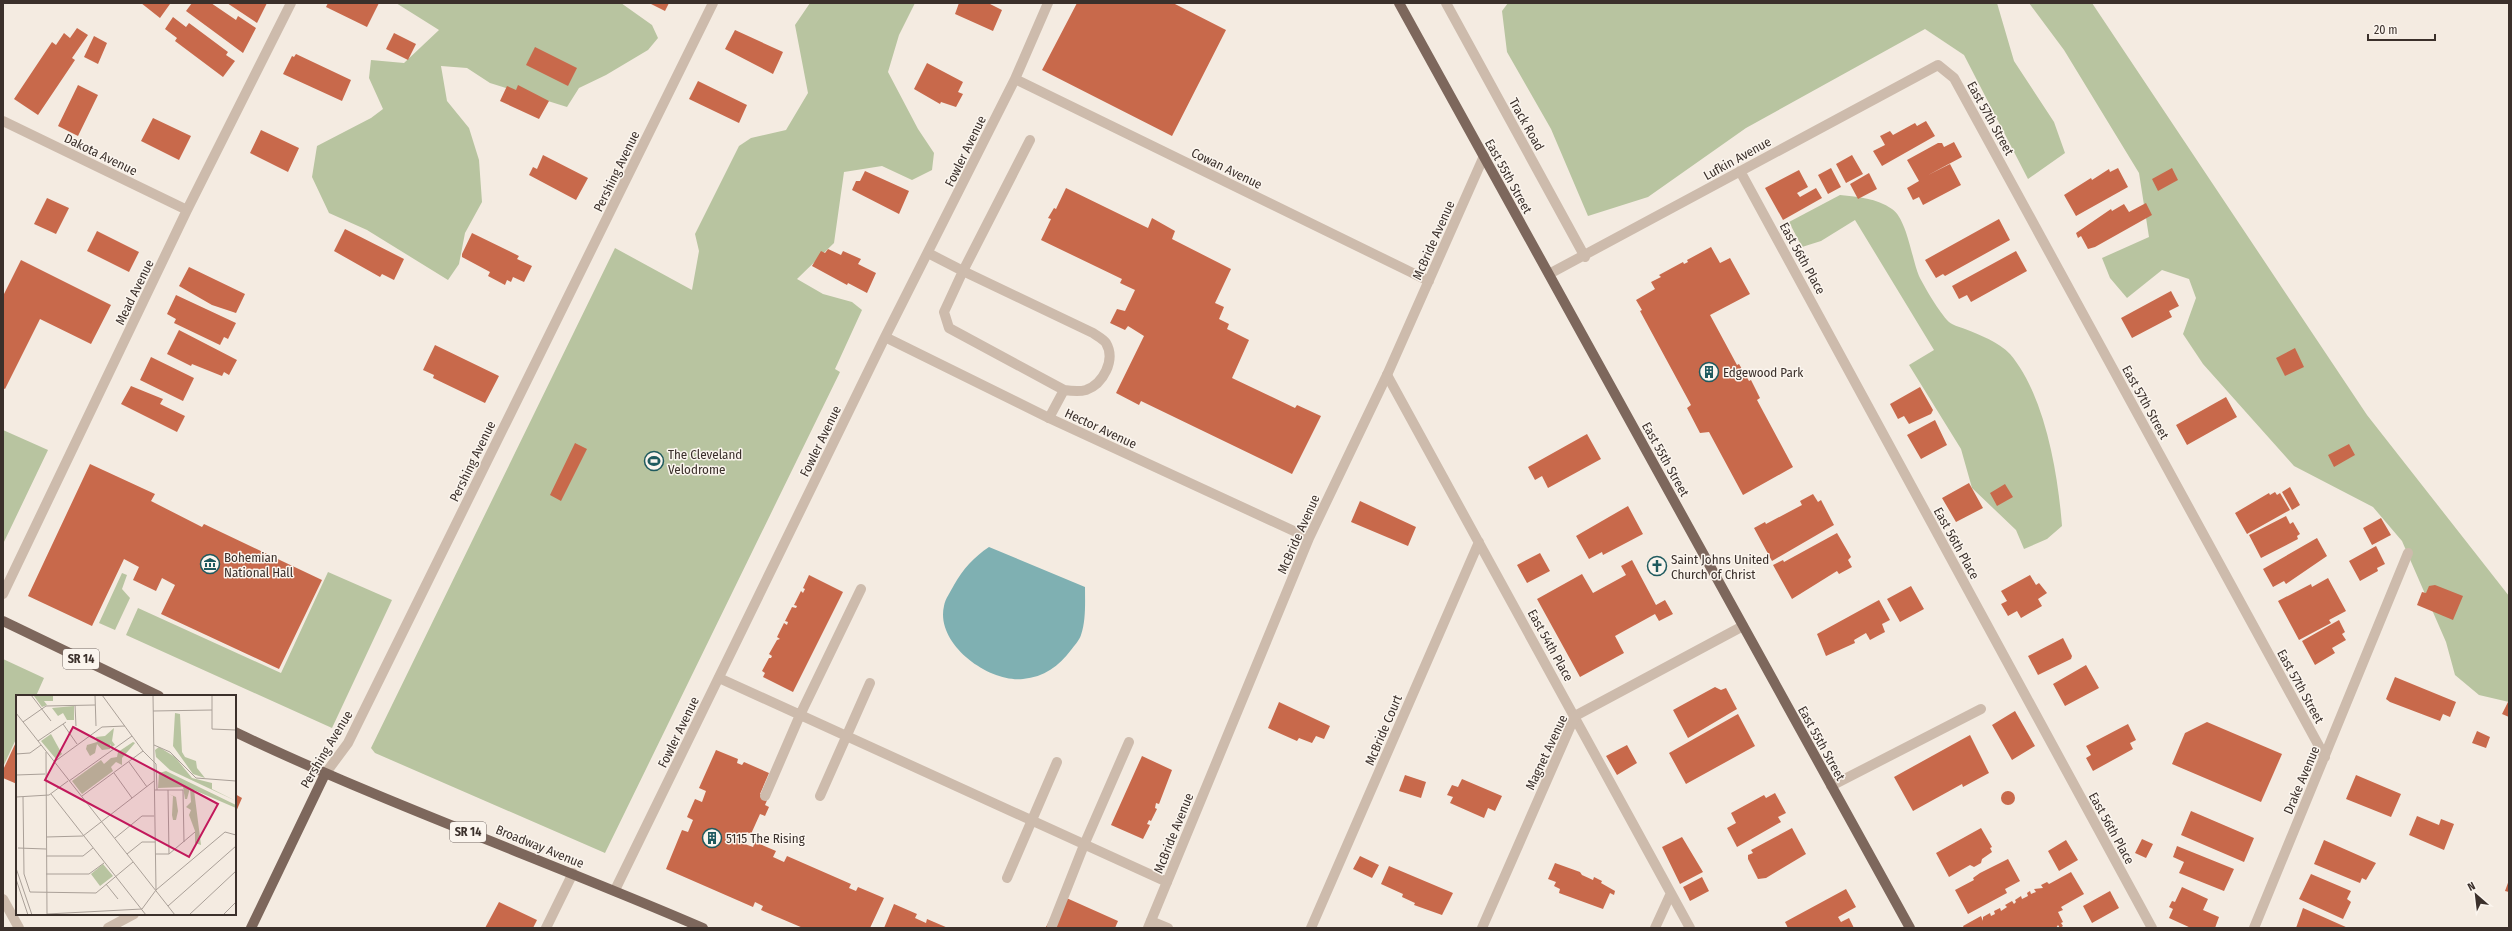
<svg xmlns="http://www.w3.org/2000/svg" width="2512" height="931" font-family="'Fira Sans Condensed',sans-serif">
  <style>
    .green { fill: #b8c4a0 }
    .water { fill: #7fb0b2 }
    .building { fill: #c8694b }
    .lines { fill: none; stroke-linecap: round; stroke-linejoin: round }
    .service { stroke: #cdbbac; stroke-width: 10 }
    .minor { stroke: #cdbbac; stroke-width: 10 }
    .primary { stroke: #7d675c; stroke-width: 10 }
    .labels { text-anchor: middle; stroke-width: 3; stroke-linejoin: round; paint-order: stroke }
    .shield { fill: #fbf5ee; stroke: #756b66; stroke-width: 1 }
    .shield-label { font-size: 12px; font-weight: bold; fill: #3b302b }
    .street-label { font-size: 13px; fill: #3b302b; stroke: #fbf5ee }
    .poi-label { font-size: 13px; fill: #3b302b; stroke: #fbf5ee; text-anchor: start }
    .inset-road { fill: none; stroke: #aaa098; stroke-width: 1 }
    .view { fill: #c2185b; fill-opacity: 0.15; stroke: #c2185b; stroke-width: 2 }
    .inset-edge { fill: none; stroke: #3b302b; stroke-width: 2 }
  </style>
  <rect width="100%" height="100%" fill="#f4ebe1"/>
  <path class="green" d="M396,3H621L652,25L658,38L648,50L606,75L579,88L567,107L490,83L467,68L441,66L447,101L469,128L479,160L482,202L465,233L459,264L448,280L367,230L329,213L312,177L317,146L371,118L383,109L369,78L371,60L404,63L439,30Z
    M810,3H915L899,35L888,72L918,129L934,153L932,170L912,180L882,166L844,172L834,243L797,279L823,294L852,302L862,310L835,369L840,372L605,853L375,753L371,748L615,248L692,290L699,251L695,234L739,146L751,138L786,130L808,93L795,25Z
    M1508,3H1997L2014,61L2054,122L2065,153L2028,179L1964,55L1925,29L1746,128L1648,197L1588,216L1551,129L1507,52L1502,11Z
    M2029,3H2092L2367,415L2509,596V702L2479,695L2455,675L2446,642L2402,541L2373,507L2294,466L2203,364L2183,334L2196,298L2189,279L2162,270L2127,298L2110,278L2102,258L2149,237L2139,173L2064,50Z
    M1840,195C1859,197 1876,198 1892,209C1907,219 1912,260 1919,276C1925,288 1939,312 1949,322C1952,325 1960,327 1965,329C1980,335 1999,342 2010,354C2045,395 2058,474 2062,526L2047,539L2024,549L2016,530L1972,488L1961,449L1909,365L1934,350L1855,220L1821,241L1802,247L1789,222Z
    M3,430L48,450L3,544Z
    M328,572L392,600L332,728L126,635L138,608L281,673Z
    M122,573L127,575L122,589L130,598L115,630L99,623Z
    M3,659L44,678L36,696H17V737L3,767Z"/>
  <path class="water" d="M989,547L1085,587C1085,603 1086,620 1081,635C1079,641 1074,646 1071,650C1059,666 1044,677 1023,679C989,683 935,644 944,606C945,599 951,591 954,585C963,569 974,557 989,547Z"/>
  <path class="building" d="M141,3H169L170,4L160,18Z
    M192,3H211L236,20L238,16L256,28L243,53L186,11Z
    M227,3H267L257,23Z
    M328,3H379L367,27L326,7Z
    M649,3H669L665,11Z
    M959,3H988L1002,10L993,31L955,14Z
    M1077,3H1173L1226,30L1172,136L1042,70Z
    M173,17L186,27L189,23L228,52L226,55L235,61L223,77L175,41L177,38L165,29Z
    M77,28L88,35L72,58L75,60L38,115L14,99L52,42L56,45L64,33L70,38Z
    M735,30L783,52L773,74L725,49Z
    M394,33L416,44L408,60L386,49Z
    M94,36L107,43L98,64L84,57Z
    M535,47L577,68L568,86L526,65Z
    M296,54L351,80L342,101L283,74L292,56L294,57Z
    M927,63L963,82L958,92L963,94L956,107L941,102L940,104L914,89Z
    M698,81L747,105L739,123L689,99Z
    M78,85L98,95L78,136L58,126Z
    M518,85L549,101L539,119L500,101L507,86L516,90Z
    M153,118L191,136L179,160L141,141Z
    M1926,121L1935,136L1882,166L1873,151L1885,145L1880,136L1890,131L1893,135L1915,123L1917,126Z
    M261,130L299,148L288,172L250,153Z
    M1954,142L1962,157L1928,175L1950,164L1961,185L1923,205L1919,197L1913,200L1907,188L1919,181L1907,160L1938,143H1942L1944,147Z
    M543,155L588,178L576,200L529,175L533,167L537,169Z
    M1852,155L1863,174L1846,183L1836,164Z
    M1831,168L1841,187L1828,194L1818,175Z
    M2118,168L2128,187L2076,216L2064,195L2091,178L2092,180L2109,169L2110,172Z
    M2172,168L2178,180L2158,191L2152,179Z
    M1799,170L1808,187L1797,193L1800,197L1816,188L1822,198L1783,220L1765,188Z
    M865,171L909,191L899,214L852,190L856,181H860Z
    M1869,173L1877,189L1858,199L1850,184Z
    M1066,188L1148,228L1152,218L1175,231L1172,239L1231,269L1215,303L1224,307L1219,319L1229,324L1227,329L1249,340L1232,378L1295,408L1297,405L1321,416L1292,474L1141,401L1139,405L1116,393L1144,336L1128,326L1125,330L1110,323L1117,309L1125,311L1135,290L1120,283L1122,279L1041,240L1051,219L1048,218L1054,208L1056,209Z
    M47,198L69,208L56,234L34,224Z
    M2146,203L2152,215L2095,247L2088,249L2081,236L2078,238L2076,233L2111,209L2112,211L2124,204L2129,212Z
    M1999,219L2010,240L1945,276L1943,274L1936,278L1925,260Z
    M345,229L404,259L394,280L382,274L380,277L334,251Z
    M97,231L139,252L129,272L87,251Z
    M472,233L519,256L517,259L532,266L524,282L513,277L511,282L507,280L505,285L488,276L490,272L462,257V254Z
    M1711,247L1720,263L1730,258L1750,294L1710,315L1737,365L1739,364L1749,381L1751,380L1760,398L1757,400L1793,467L1743,495L1709,432L1700,433L1687,408L1691,405L1640,311L1642,310L1636,300L1655,289L1651,282L1661,277L1659,275L1683,262L1684,264L1688,262L1687,260Z
    M828,249L841,255L843,251L861,259L858,264L876,273L867,293L848,283L847,285L812,266L821,251L825,253Z
    M2016,251L2027,271L1971,302L1967,295L1959,299L1952,286Z
    M21,260L111,305L91,344L40,319L5,389L3,388V296Z
    M189,267L245,294L236,313L212,305L179,286Z
    M2171,291L2179,306L2169,311L2172,317L2132,338L2121,318Z
    M176,295L236,323L228,339L224,337L220,345L174,323L176,319L167,314Z
    M179,330L237,360L229,375L224,372L222,376L192,364L191,366L167,354Z
    M435,345L499,376L485,403L433,378L434,375L423,370Z
    M2295,348L2304,367L2285,376L2276,358Z
    M151,357L194,378L183,401L140,380Z
    M131,386L163,399L160,404L185,416L177,432L121,404Z
    M1920,387L1933,410L1931,414L1909,424L1904,416L1898,419L1890,404Z
    M2226,397L2237,417L2187,445L2176,425Z
    M1935,420L1947,445L1921,459L1907,435Z
    M1587,434L1601,459L1548,488L1542,476L1535,480L1528,467Z
    M575,443L587,449L561,501L550,495Z
    M2349,444L2355,455L2334,467L2328,455Z
    M90,464L155,494L151,501L202,527L204,524L322,580L279,669L161,614L175,585L162,578L156,591L133,580L139,567L124,559L92,626L28,596Z
    M1969,483L1983,508L1956,522L1942,498Z
    M2005,484L2013,497L1997,506L1990,493Z
    M2290,487L2300,505L2292,510L2282,492Z
    M2275,492L2277,495L2280,493L2290,510L2247,534L2235,513L2269,493L2270,495Z
    M1813,494L1818,502L1821,500L1834,525L1772,561L1754,528L1765,522L1766,524L1802,505L1800,501Z
    M1360,501L1416,527L1408,546L1351,522Z
    M1628,506L1643,534L1603,555L1602,552L1589,559L1576,536Z
    M2286,516L2290,524L2293,522L2300,534L2297,536L2298,539L2261,558L2249,535Z
    M2381,518L2391,535L2372,545L2363,528Z
    M1837,533L1851,557L1848,560L1852,567L1839,574L1837,571L1792,599L1773,565L1783,560L1784,562Z
    M2317,538L2327,556L2286,584L2284,581L2273,587L2263,569Z
    M2376,546L2385,564L2377,568L2378,571L2360,581L2349,561Z
    M1540,553L1550,571L1527,583L1517,565Z
    M1632,560L1656,605L1665,600L1673,614L1659,621L1655,614L1615,636L1624,653L1580,677L1537,599L1582,574L1593,593L1626,575L1621,566Z
    M809,575L843,592L793,692L763,677L765,673L762,671L769,658H771L772,656L769,654L777,640L780,639L777,637L784,623L787,625L788,622L785,621L792,607L796,608L797,606L794,605L801,591L803,593L805,589L803,588Z
    M2030,575L2036,585L2039,583L2047,593L2038,599L2042,606L2021,618L2017,611L2008,616L2001,604L2007,601L2001,591Z
    M2328,578L2346,611L2329,620L2331,623L2299,640L2278,601L2311,584L2312,587Z
    M2435,585L2463,596L2453,620L2417,605L2422,592L2426,593L2429,586Z
    M1911,586L1924,609L1900,622L1887,599Z
    M1879,600L1890,620L1882,624L1885,632L1870,640L1866,633L1854,640L1855,643L1826,656L1817,634Z
    M2339,620L2345,632L2342,634L2346,640L2332,648L2335,653L2315,665L2302,641Z
    M2063,638L2072,656L2071,659L2038,675L2028,656Z
    M2086,665L2099,688L2065,706L2053,684Z
    M2395,677L2456,702L2450,717L2443,714L2440,721L2390,702L2386,699Z
    M1715,687L1721,690L1726,688L1737,709L1688,738L1673,710Z
    M2509,700V717L2502,714Z
    M1279,702L1330,726L1324,739L1316,736L1312,743L1299,738L1297,741L1268,728Z
    M2015,711L2035,746L2012,760L1992,725Z
    M1738,714L1755,746L1686,784L1669,753Z
    M2207,722L2282,754L2261,802L2172,764L2185,733Z
    M2128,724L2136,740L2130,743L2133,749L2093,771L2086,758L2091,755L2086,746Z
    M2477,731L2490,737L2486,748L2472,743Z
    M1970,735L1989,773L1963,787L1962,784L1913,811L1894,777Z
    M17,740V784L3,778V770Z
    M1627,745L1637,763L1617,775L1606,756Z
    M716,750L738,759L737,763L742,765L744,762L769,773L760,794L768,798L765,805L769,807L765,816L760,814L751,834L747,832L742,843L753,847L755,842L776,851L773,857L784,862L787,856L851,884L849,888L856,891L858,887L884,898L870,928H803L761,910L763,906L755,902L753,907L666,869L682,830L688,832L693,820L687,817L695,799L702,802L706,791L699,788Z
    M1142,756L1172,770L1159,804L1156,803L1155,808L1157,809L1151,821L1149,820L1147,824L1150,825L1143,839L1111,825Z
    M1405,775L1426,782L1421,798L1399,791Z
    M2356,775L2401,794L2391,817L2346,799Z
    M1462,779L1502,796L1495,811L1488,808L1484,818L1450,803L1453,797L1447,795L1452,785L1458,787Z
    M2001 798a7 7 0 1 1 14 0a7 7 0 1 1-14 0Z
    M1775,793L1786,813L1778,817L1781,822L1737,847L1727,828L1736,823L1731,813L1764,795L1766,798Z
    M235,794L242,798L235,814Z
    M2191,811L2254,838L2244,862L2181,835Z
    M2417,816L2439,825L2441,819L2454,824L2444,850L2409,835Z
    M1792,828L1806,854L1766,878L1758,879L1748,859V855L1753,853L1751,850Z
    M1981,828L1992,847L1990,848L1992,852L1982,859L1981,863L1974,867L1970,865L1949,877L1936,853Z
    M1682,837L1703,872L1680,884L1662,847Z
    M2142,839L2153,844L2146,858L2135,853Z
    M2066,840L2078,860L2059,871L2048,851Z
    M2324,840L2376,863L2366,880L2362,878L2360,883L2314,864Z
    M2177,846L2234,869L2224,891L2179,873L2184,862L2173,857Z
    M1360,856L1379,865L1372,878L1353,869Z
    M2008,859L2020,881L2005,889L2007,893L1968,914L1955,890L1974,880L1973,878L1980,873Z
    M1555,863L1580,872L1582,875L1593,880L1594,877L1602,881L1601,883L1615,891L1614,895L1610,893L1603,909L1559,893L1560,889L1554,886L1556,882L1548,879Z
    M1389,866L1453,893L1442,915L1414,905L1415,903L1402,897L1403,894L1381,884Z
    M2071,872L2084,894L2061,907L2063,910L2058,912L2063,922L2061,923L2063,926L2060,928L2058,925L2056,928H1964L1963,926L1981,916L1983,921V917L1990,913L1991,916L1995,914L1994,911L2000,908L2001,911L2007,907L2005,905L2012,901L2014,904L2016,902L2015,900L2021,896L2022,899L2028,896L2027,893L2030,891L2031,894L2036,892L2034,889L2043,888L2041,885L2047,882L2049,884Z
    M2311,874L2351,891L2347,899L2351,902L2343,919L2299,899Z
    M1702,877L1709,891L1690,901L1683,887Z
    M2509,880V892L2505,891Z
    M2182,887L2208,899L2203,910L2219,917L2215,928H2191L2169,918L2173,909L2169,907L2172,901L2175,902Z
    M1846,889L1856,907L1838,917L1841,922L1849,918L1854,928H1788L1785,922Z
    M2110,891L2119,908L2092,923L2083,906Z
    M1062,896L1118,921L1115,928L1046,927Z
    M499,902L537,920L533,928H485Z
    M894,904L917,914L915,918L926,923L927,919L948,928H884Z
    M2303,908L2348,928H2296Z"/>
  <g class="lines">
    <path class="service" d="M928,253L963,271L1030,140
      M963,271L1093,333C1097,336 1103,339 1106,343C1116,360 1103,384 1086,390C1079,392 1071,391 1064,390L949,328L944,312Z
      M1387,375L1690,928
      M1049,418L1064,390
      M719,678L1167,882
      M1831,786L1981,709
      M765,796L800,715L861,589
      M820,796L870,683
      M1007,878L1057,762
      M1151,921L1168,928
      M1052,926L1084,845L1129,742
      M108,928L134,914
      M546,928L573,873
      M1311,928L1479,542
      M1655,928L1671,893"/>
    <path class="minor" d="M1446,3L1585,257
      M1015,79L1429,281
      M3,121L187,210
      M1740,171L2152,928
      M1549,274L1938,65L1954,78L2325,757
      M885,337L1049,418L1309,538
      M3,594L187,210L291,3
      M325,774L348,743L713,3
      M615,890L885,337L1015,79L1048,3
      M3,899L19,928
      M1148,928L1309,538L1387,375L1484,156
      M1482,928L1575,716L1743,626
      M2254,928L2408,553"/>
    <path class="primary" d="M1399,3L1910,928
      M3,621L159,696
      M235,732C388,805 548,861 703,928
      M251,928L325,774"/>
  </g>
  <defs>
    <symbol id="building-ring" viewBox="-11 -11 22 22"><circle r="9.5" fill="#fbf5ee" stroke="#1f5a5e" stroke-width="1.5"/><path d="M-4-6H4V6H1V3H-1V6H-4ZM-2.5-4.3h1.7v1.8h-1.7ZM.8-4.3h1.7v1.8H.8ZM-2.5-1h1.7V.8h-1.7ZM.8-1h1.7V.8H.8Z" fill="#1f5a5e"/></symbol>
    <symbol id="stadium-ring" viewBox="-11 -11 22 22"><circle r="9.5" fill="#fbf5ee" stroke="#1f5a5e" stroke-width="1.5"/><path d="M0-5a6.5 5 0 1 0 0 10a6.5 5 0 1 0 0-10ZM-3.5-1.8h7v3.6h-7Z" fill="#1f5a5e"/></symbol>
    <symbol id="museum-ring" viewBox="-11 -11 22 22"><circle r="9.5" fill="#fbf5ee" stroke="#1f5a5e" stroke-width="1.5"/><path d="M0-6L6-3V-2H-6V-3ZM-5-1h2V3h-2ZM-1-1h2V3h-2ZM3-1h2V3H3ZM-6 4H6V6H-6Z" fill="#1f5a5e"/></symbol>
    <symbol id="church-ring" viewBox="-11 -11 22 22"><circle r="9.5" fill="#fbf5ee" stroke="#1f5a5e" stroke-width="1.5"/><path d="M-1.2-6h2.4v3.5h3.3v2.4h-3.3V6h-2.4V-.1h-3.3v-2.4h3.3Z" fill="#1f5a5e"/></symbol>
  </defs>
  <g fill-rule="evenodd">
    <use href="#building-ring" x="1698" y="361" width="22" height="22"/>
    <use href="#stadium-ring" x="643" y="450" width="22" height="22"/>
    <use href="#museum-ring" x="199" y="553" width="22" height="22"/>
    <use href="#church-ring" x="1646" y="555" width="22" height="22"/>
    <use href="#building-ring" x="701" y="827" width="22" height="22"/>
  </g>
  <g class="labels">
    <g class="shield">
      <rect x="63" y="649" width="36" height="20" rx="3"/>
      <rect x="450" y="822" width="36" height="20" rx="3"/>
    </g>
    <g class="shield-label">
      <text x="81" y="663">SR 14</text>
      <text x="468" y="836">SR 14</text>
    </g>
    <g class="street-label">
      <text transform="translate(1991 118) rotate(61)" y="5">East 57th Street</text>
      <text transform="translate(1527 124) rotate(61)" y="5">Track Road</text>
      <text transform="translate(965 151) rotate(-64)" y="5">Fowler Avenue</text>
      <text transform="translate(101 154) rotate(26)" y="5">Dakota Avenue</text>
      <text transform="translate(1737 158) rotate(-29)" y="5">Lufkin Avenue</text>
      <text transform="translate(1227 168) rotate(26)" y="5">Cowan Avenue</text>
      <text transform="translate(616 171) rotate(-64)" y="5">Pershing Avenue</text>
      <text transform="translate(1509 176) rotate(61)" y="5">East 55th Street</text>
      <text transform="translate(1433 240) rotate(-66)" y="5">McBride Avenue</text>
      <text transform="translate(1803 258) rotate(61)" y="5">East 56th Place</text>
      <text transform="translate(134 292) rotate(-64)" y="5">Mead Avenue</text>
      <text transform="translate(2146 402) rotate(61)" y="5">East 57th Street</text>
      <text transform="translate(1101 428) rotate(25)" y="5">Hector Avenue</text>
      <text transform="translate(820 441) rotate(-64)" y="5">Fowler Avenue</text>
      <text transform="translate(1666 459) rotate(61)" y="5">East 55th Street</text>
      <text transform="translate(472 461) rotate(-64)" y="5">Pershing Avenue</text>
      <text transform="translate(1298 534) rotate(-66)" y="5">McBride Avenue</text>
      <text transform="translate(1957 543) rotate(61)" y="5">East 56th Place</text>
      <text transform="translate(1551 645) rotate(61)" y="5">East 54th Place</text>
      <text transform="translate(2301 686) rotate(61)" y="5">East 57th Street</text>
      <text transform="translate(1383 730) rotate(-67)" y="5">McBride Court</text>
      <text transform="translate(678 732) rotate(-64)" y="5">Fowler Avenue</text>
      <text transform="translate(1822 743) rotate(61)" y="5">East 55th Street</text>
      <text transform="translate(326 749) rotate(-59)" y="5">Pershing Avenue</text>
      <text transform="translate(1546 752) rotate(-65)" y="5">Magnet Avenue</text>
      <text transform="translate(2301 780) rotate(-67)" y="5">Drake Avenue</text>
      <text transform="translate(2112 828) rotate(61)" y="5">East 56th Place</text>
      <text transform="translate(1173 833) rotate(-68)" y="5">McBride Avenue</text>
      <text transform="translate(540 846) rotate(22)" y="5">Broadway Avenue</text>
    </g>
    <g class="poi-label">
      <text x="1723" y="377">Edgewood Park</text>
      <text x="668" y="459">The Cleveland<tspan x="668" dy="15">Velodrome</tspan></text>
      <text x="224" y="562">Bohemian<tspan x="224" dy="15">National Hall</tspan></text>
      <text x="1671" y="564">Saint Johns United<tspan x="1671" dy="15">Church of Christ</tspan></text>
      <text x="726" y="843">5115 The Rising</text>
    </g>
  </g>
  <g transform="translate(16 695)">
    <rect width="220" height="220" fill="#f4ebe1"/>
    <path d="M18,1H37V6H28L31,10L26,12ZM58,11V25H51L47,18L42,21L36,13ZM159,18L164,19L166,57L169,62L180,66L181,73L189,83L177,79L157,51ZM98,33L96,46L99,50L96,52L94,49V54L86,55L81,49L79,58L74,61L70,54L71,50L81,47L80,42L89,41ZM35,39L46,59L40,64L25,46ZM117,47L119,48L106,63V70L100,67L95,72L97,76L66,99L56,86L85,65L88,69L95,63L101,62L102,57ZM143,52L159,62L176,83L196,88V94L220,106L154,75L140,62L139,55ZM150,76L220,110V113L178,95L185,150L179,148V136L173,120L175,115L170,112L175,107L174,93L171,104H169L167,92L142,93L143,78ZM153,99L160,102L162,116L160,125H157L156,120L157,101ZM87,169L97,181L84,191L75,179Z" fill="#b8c4a0"/>
    <path class="inset-road" d="M15,0L35,26M79,0L80,31M86,0L127,56L140,69L141,95M137,0L140,195M196,0V34L220,35M59,10L60,31M137,16L196,15M0,18L159,220M7,27L30,11L79,10M47,29L61,49M22,46L50,27M138,50L154,57L180,83L220,86M30,57L31,220M0,59L14,58L25,50M38,67L86,32L109,31M113,67L131,92M98,78L116,103M0,80L29,79M53,86L116,41M139,95H167L168,147M152,95L153,159M35,99L130,220M66,101L127,56M0,102L33,100L52,86M7,102L8,179L14,197L80,198L117,167M30,142L67,141L138,86M99,143L126,121H138M2,153L30,154M111,159L126,147H139M139,159H153L179,137M30,161H67L77,153M0,173L16,220M30,179H73L88,168M0,184L12,220M90,189L102,204M152,211L220,151M126,214L140,195L209,137L220,140M31,219L126,214M173,220L220,176M207,220L220,207"/>
    <path class="view" d="M57,32L202,109L173,162L29,85Z"/>
    <rect width="220" height="220" class="inset-edge"/>
  </g>
  <rect width="2512" height="931" fill="none" stroke="#3b302b" stroke-width="8"/>
  <g transform="translate(2476 895) rotate(332)" stroke="#fbf5ee" stroke-width="3" paint-order="stroke">
  <path d="M0-3L7 15L0 10L-7 15Z" fill="#3b302b"/>
  <text y="-6" font-size="11" font-weight="bold" text-anchor="middle" fill="#3b302b">N</text>
  </g>
  <path d="M2368 34v6h67v-6" fill="none" stroke="#3b302b" stroke-width="2"/>
  <text x="2374" y="34" font-size="12" fill="#3b302b" stroke="#fbf5ee" stroke-width="3" paint-order="stroke">20 m</text>
</svg>
